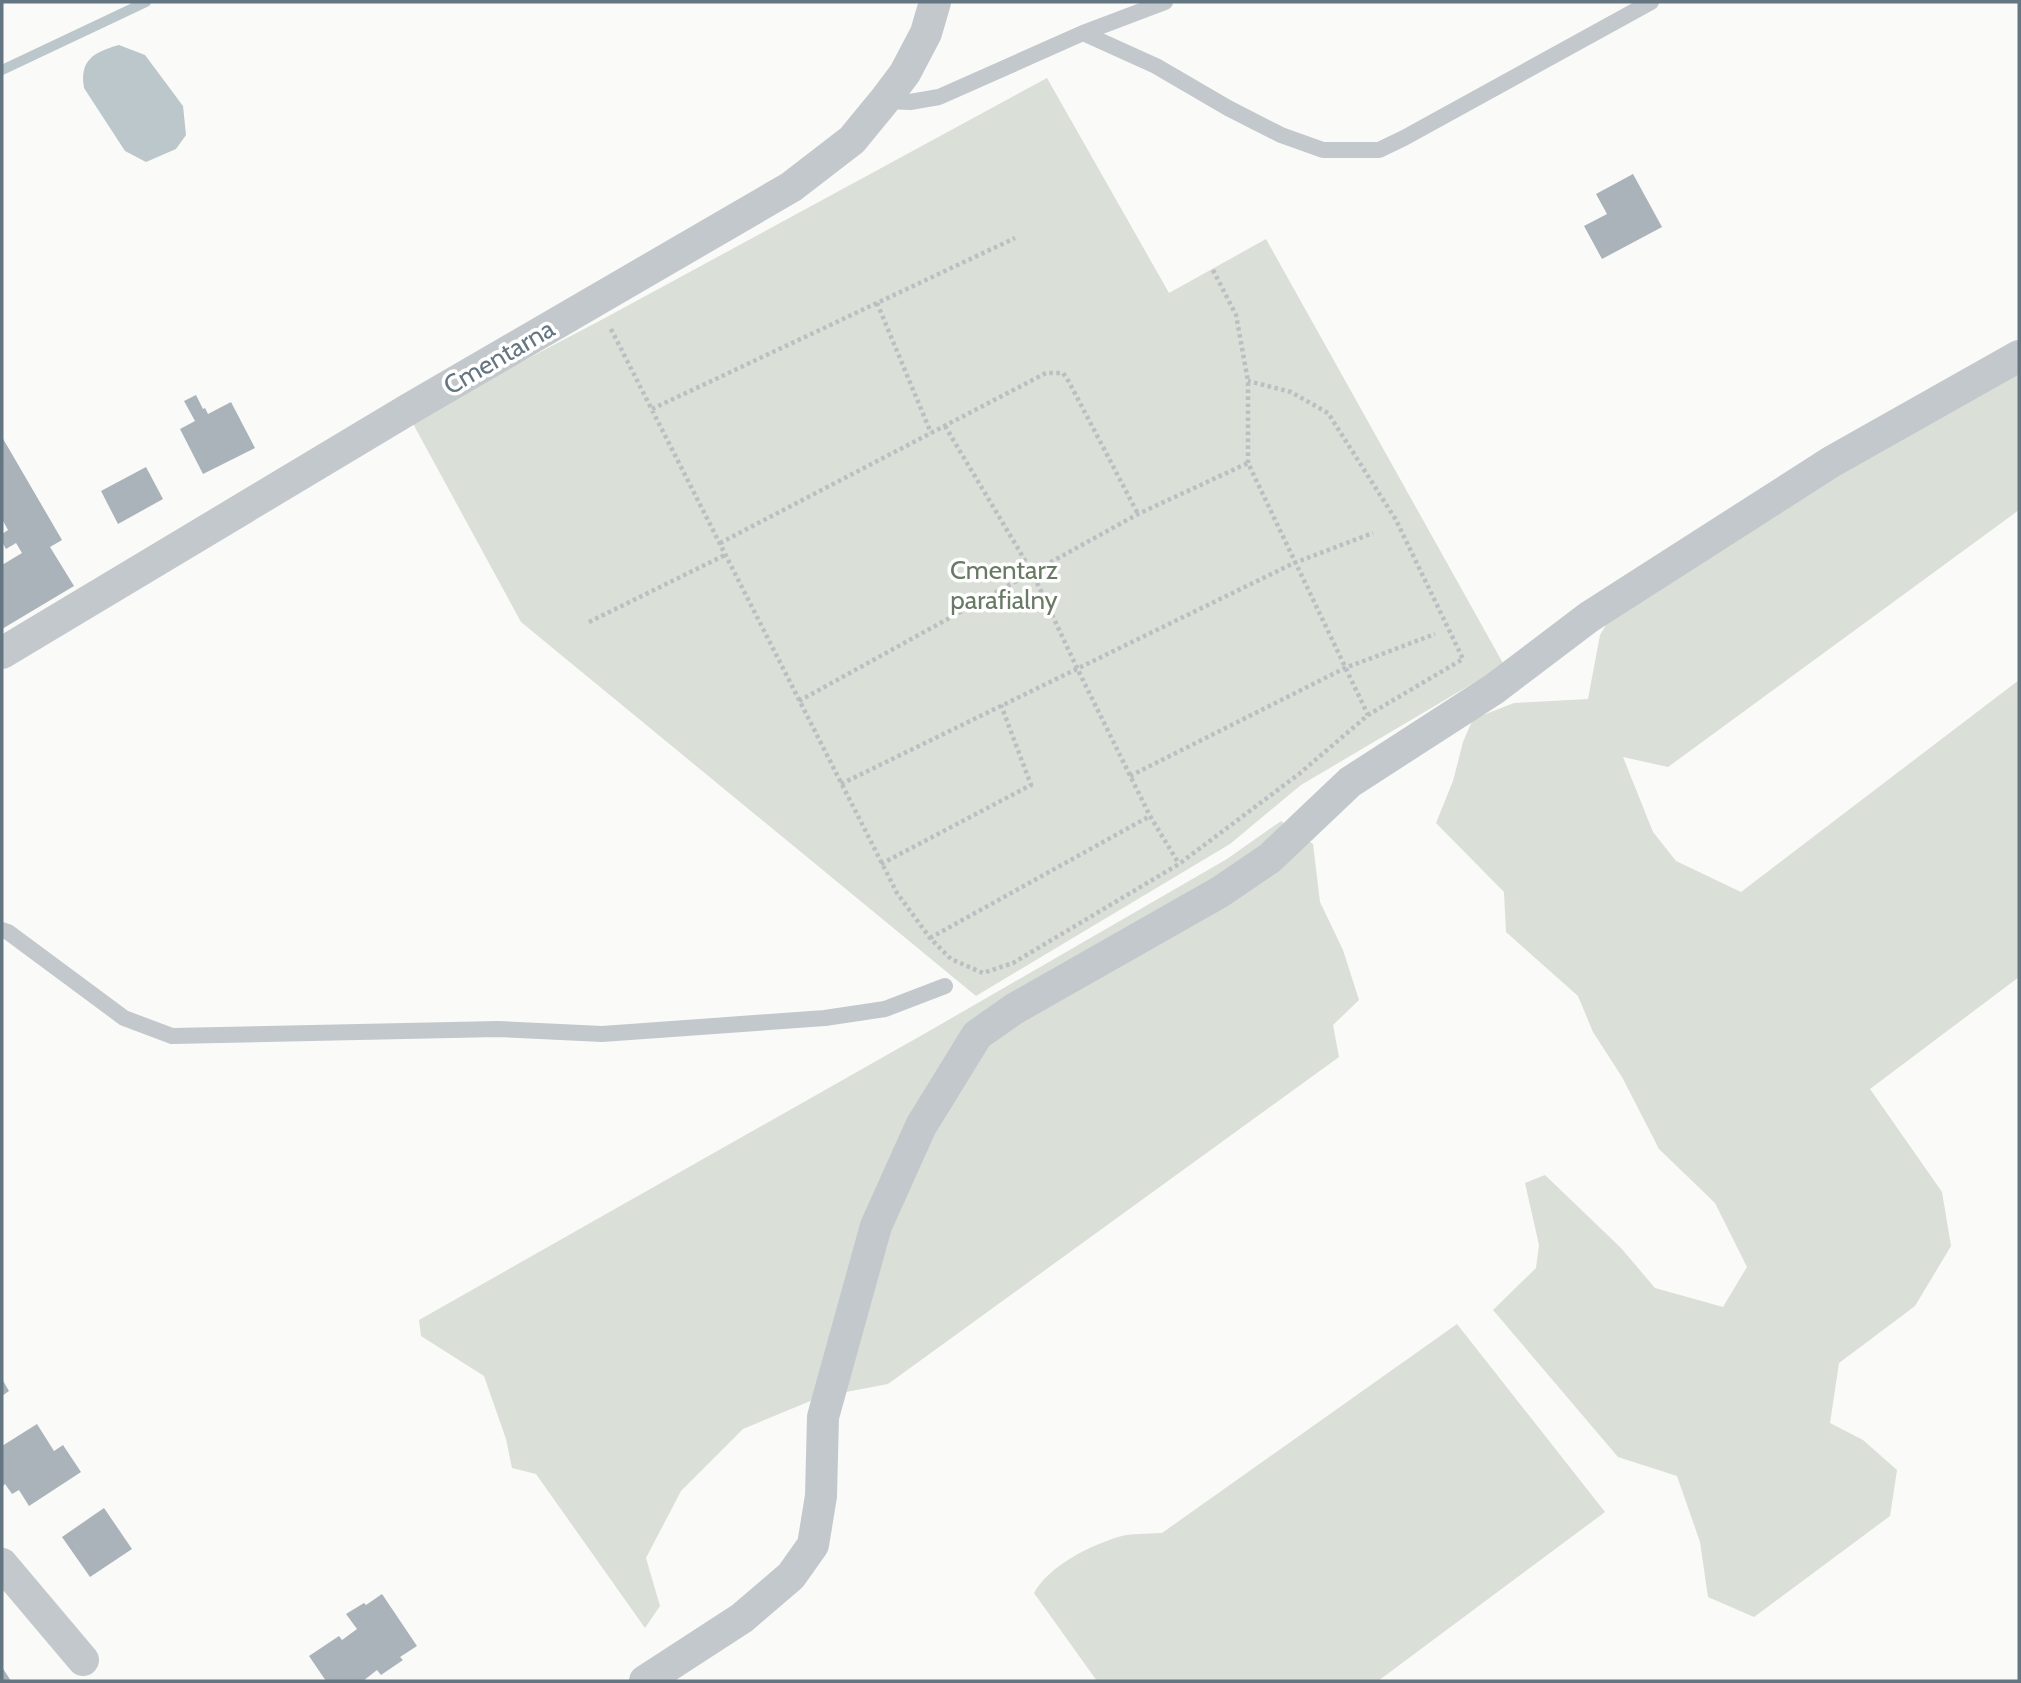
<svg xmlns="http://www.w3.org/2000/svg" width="2021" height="1683" font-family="Cabin,sans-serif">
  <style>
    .green { fill: #dadfd7 }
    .water { fill: #bbc7cb }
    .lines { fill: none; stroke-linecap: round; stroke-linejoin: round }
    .stream { stroke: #bbc7cb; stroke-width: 10 }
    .building { fill: #aab3b9 }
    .path { stroke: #bbbfc2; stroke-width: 4.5; stroke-dasharray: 3.5 3.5; stroke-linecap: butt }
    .lane { stroke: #c3c8cc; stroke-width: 16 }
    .street { stroke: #c3c8cc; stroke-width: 32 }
    .labels { text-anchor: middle; stroke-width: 7; stroke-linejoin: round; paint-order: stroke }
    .street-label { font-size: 26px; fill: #657683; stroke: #fff }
    .park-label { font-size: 26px; fill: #687a64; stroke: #fff }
  </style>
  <rect width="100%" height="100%" fill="#fafaf8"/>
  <path class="green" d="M1047,78L1169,293L1266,239L1504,665L1301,785L1230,844L976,996L521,622L411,420L605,318Z
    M2019,367V510L1668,767L1623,757L1653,832L1676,861L1741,892L2019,680V977L1870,1089L1942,1192L1951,1246L1915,1306L1839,1363L1830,1423L1863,1440L1897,1470L1890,1516L1754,1617L1708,1597L1700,1542L1677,1476L1618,1457L1493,1310L1536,1268L1539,1245L1525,1183L1545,1175L1621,1248L1655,1288L1723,1307L1747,1267L1715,1203L1659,1149L1622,1077L1593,1032L1578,996L1506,932L1504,892L1436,823L1453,781L1463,742L1473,719L1514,703L1588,699L1600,635L1615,610Z
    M1281,821L1313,844L1320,902L1343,950L1359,1000L1333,1025L1339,1057L888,1384L820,1397L743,1429L681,1491L646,1558L660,1606L645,1628L536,1474L512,1468L506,1439L484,1376L421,1336L419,1320L931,1030L1227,859Z
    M1457,1324L1605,1512L1378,1681H1097L1034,1593C1049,1566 1089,1546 1118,1537C1131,1533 1148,1534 1162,1533Z"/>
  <path class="water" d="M119,45L145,55L183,106L186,135L176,149L146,162L125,151L84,88C79,60 94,52 119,45Z"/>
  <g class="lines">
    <path class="stream" d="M2,70L146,2"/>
  </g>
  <path class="building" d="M1633,174L1662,227L1602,259L1584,226L1607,214L1596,194Z
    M196,395L203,409L205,408L208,414L231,402L255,448L203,474L180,429L195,421L184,401Z
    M2,437L62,540L50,547L74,586L2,629V565L22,553L16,543L6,549L2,542V534L8,530L2,519Z
    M146,467L163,499L118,524L101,491Z
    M2,1379L9,1391L2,1396Z
    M37,1424L54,1451L63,1445L81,1472L29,1506L19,1490L12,1494L5,1484L2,1487V1446Z
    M104,1508L132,1549L90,1577L62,1537Z
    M382,1594L417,1646L400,1657L403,1660L381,1675L377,1670L363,1681H326L309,1656L339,1636L342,1640L357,1629L346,1614L364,1603L366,1605Z
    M2,1667L11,1681H2Z"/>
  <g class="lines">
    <path class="path" d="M1213,270L1236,315L1248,381V463L1368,715
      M877,303L931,433
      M611,329L897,893L930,938L951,959L983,973L1013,963L1179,864L1299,774L1368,715L1463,659L1396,520L1328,413L1291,392L1248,381
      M652,409L1015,238
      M945,426L1032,572L1077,668L1150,816L1179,864
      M720,543L1046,373H1063L1069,382L1138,514
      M589,622L725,555
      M799,701L1138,514L1248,463
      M1130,776L1345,668L1435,634
      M841,784L1294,563L1373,533
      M881,864L1031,785L1001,705
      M930,938L1150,816"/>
    <path class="lane" d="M1083,33L1156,66L1228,108L1281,135L1323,150H1379L1404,138L1651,2
      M884,101L910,102L939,97L1083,33L1165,2
      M2,930L8,932L124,1018L172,1036L498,1029L602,1034L825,1018L885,1009L945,986"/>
    <path class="street" d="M2,653L409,409L791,187L852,140L884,101L905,73L926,33L935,2
      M2,1564L83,1660
      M645,1681L742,1618L791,1576L813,1545L821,1496L823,1417L876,1226L921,1126L977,1035L1014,1009L1220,892L1270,858L1350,782L1494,689L1589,617L1831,462L2019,356"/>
  </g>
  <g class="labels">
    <g class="street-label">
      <text transform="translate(499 357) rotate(-30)" y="9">Cmentarna</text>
    </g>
    <g class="park-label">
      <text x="1004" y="579">Cmentarz<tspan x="1004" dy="30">parafialny</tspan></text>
    </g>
  </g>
  <rect width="2021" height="1683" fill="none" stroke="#657683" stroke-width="7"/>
</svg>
